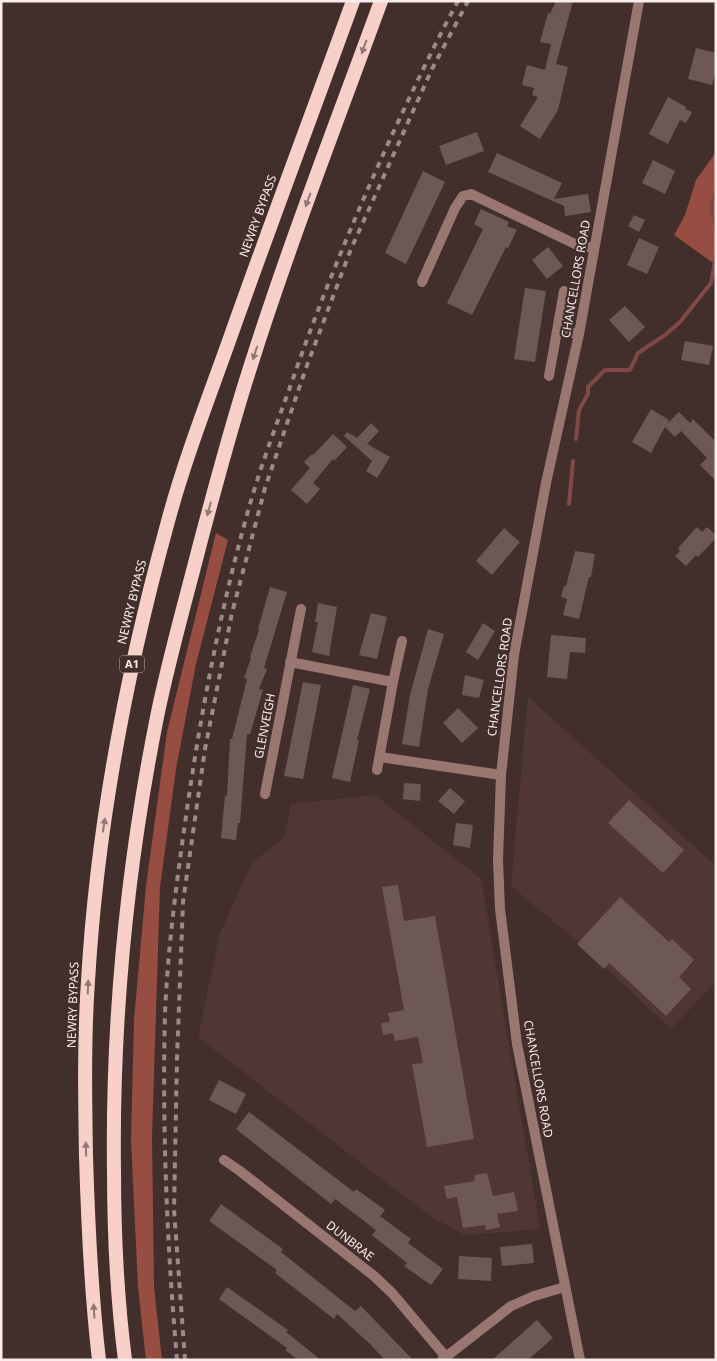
<svg xmlns="http://www.w3.org/2000/svg" width="717" height="1361" font-family="'Noto Sans',sans-serif">
  <style>
    .built { fill: #513733 }
    .forest { fill: #984d42 }
    .lines { fill: none; stroke-linecap: round; stroke-linejoin: round }
    .stream { stroke: #804947; stroke-width: 4 }
    .building { fill: #6d5854 }
    .minor { stroke: #9a7670; stroke-width: 10 }
    .tertiary { stroke: #9a7670; stroke-width: 10 }
    .trunk { stroke: #f6d0c9; stroke-width: 14 }
    .rail { stroke: #9b8b88; stroke-width: 4; stroke-dasharray: 6 6; stroke-linecap: butt }
    .oneway { fill: #937773 }
    .labels { text-anchor: middle; stroke-width: 4.5; stroke-linejoin: round; paint-order: stroke }
    .shield { fill: #422f2c; stroke: #c1b3b0; stroke-width: 1 }
    .shield-label { font-size: 11px; font-weight: bold; fill: #f8ebe9 }
    .street-label { font-size: 12px; fill: #f8ebe9; stroke: #422f2c }
  </style>
  <rect width="100%" height="100%" fill="#422f2c"/>
  <path class="built" d="M528,697L716,866V981L671,1029L582,945L511,886Z
    M375,795L481,879L540,1229L465,1235L435,1219L388,1184L198,1037L220,933L252,863L284,837L291,804Z"/>
  <path class="forest" d="M716,152V265L674,235L685,215L696,180Z
    M216,533L228,540L196,664L176,769L160,887L152,1136L154,1287L162,1360H146L138,1287L131,1141L134,1020L146,886L167,732Z"/>
  <g class="lines">
    <path class="stream" d="M716,192L711,208L716,227
      M576,439L579,410L588,394V387L605,370H630L638,353L665,335L680,322L711,283L716,256
      M569,504L573,461"/>
  </g>
  <path class="building" d="M556,1H573L556,64L568,67L558,110L540,139L520,126L538,97L532,95L534,88L522,85L527,65L545,70L551,44L540,42L548,13L550,14Z
    M696,48L716,53V69L712,85L688,79Z
    M668,97L686,107L685,109L692,112L686,123L680,120L668,144L649,134Z
    M477,132L484,151L446,165L439,146Z
    M497,153L562,183L554,199L588,194L591,212L565,216L564,206L488,172Z
    M653,160L675,171L665,194L642,183Z
    M423,171L445,182L406,264L385,253Z
    M481,209L509,222L507,226L517,230L508,248L506,247L472,315L447,303L483,229L474,224Z
    M634,215L645,220L639,232L628,226Z
    M639,238L659,247L647,274L627,265Z
    M548,247L563,266L547,279L532,260Z
    M525,288L546,291L535,362L514,359Z
    M625,306L645,327L629,342L609,320Z
    M685,341L713,346L709,365L681,360Z
    M651,409L669,420L667,424L679,412L690,423L693,419L716,442V481L700,465L707,458L681,431L675,437L665,427L651,453L632,442Z
    M371,423L379,431L367,444L390,457L377,478L366,471L372,461L344,436L347,432L357,438Z
    M333,434L347,447L334,461L333,459L313,483L320,489L307,504L291,490L310,468L304,462L312,454L313,455Z
    M697,527L702,532L707,527L716,535V538L698,557L696,555L686,566L675,556L680,551L678,548Z
    M504,528L520,542L492,575L476,561Z
    M575,551L595,554L591,577H589L579,619L563,615L567,599L561,597L564,586H566Z
    M270,587L287,592L264,668L267,669L259,689L263,690L250,734H247L240,823H238L236,840L221,838L225,795L227,796L230,739H232L247,679L244,678L251,658L250,657L259,630L258,629Z
    M318,603L337,607L329,656L312,652L318,622H315Z
    M371,613L387,617L377,659L359,655Z
    M483,623L495,631L478,660L466,652Z
    M428,629L444,634L428,689L419,747L402,744L410,695Z
    M551,635L586,638L585,653L570,652L567,679L547,677Z
    M465,675L484,680L479,698L462,695Z
    M303,682L321,685L303,779L284,776Z
    M353,685L370,689L357,740H359L350,782L332,778Z
    M458,708L478,728L462,743L443,723Z
    M404,783L421,784L420,801L403,799Z
    M450,788L465,801L454,814L438,801Z
    M629,800L684,850L663,873L608,823Z
    M456,823L473,825L470,848L453,845Z
    M398,885L404,921L435,916L474,1139L427,1147L412,1064L423,1063L418,1037L395,1041L393,1033L383,1035L381,1023L390,1022L388,1013L404,1010L382,887Z
    M620,897L669,942L672,939L694,960L679,977L691,989L666,1016L609,963L604,969L577,944Z
    M219,1080L246,1094L236,1114L209,1100Z
    M249,1112L354,1192L356,1189L385,1210L380,1216L411,1239L408,1243L443,1269L431,1285L404,1266L407,1263L372,1235L376,1230L335,1199L331,1204L236,1129Z
    M487,1173L493,1196L514,1192L518,1211L497,1214L500,1227L486,1230L485,1225L463,1228L457,1197L447,1199L444,1186L475,1181L474,1175Z
    M221,1204L283,1249L281,1252L355,1311L361,1306L413,1360H385L369,1343L337,1314L334,1319L275,1273L277,1270L209,1221Z
    M532,1244L534,1263L502,1266L500,1247Z
    M459,1256L492,1258L491,1281L458,1279Z
    M227,1287L288,1330L286,1332L321,1360H298L285,1350L287,1348L219,1299Z
    M537,1320L553,1338L528,1360H492Z"/>
  <g class="lines">
    <path class="minor" d="M422,282L455,208L463,196L471,194L575,244L593,248
      M558,330L579,334
      M549,376L564,291
      M290,662L393,682
      M380,757L501,775
      M377,770L393,682L402,641
      M265,794L301,609
      M224,1160L240,1171L374,1276L392,1293L446,1357
      M442,1360L511,1306L534,1296L565,1287"/>
    <path class="tertiary" d="M580,1360L517,1044L500,909L498,860L501,775L514,655L546,483L579,334L639,1"/>
    <path class="trunk" d="M99,1360C91,1292 88,1224 86,1156C85,1098 84,1039 88,981C97,826 126,674 167,525C184,461 208,400 230,338C270,225 312,114 353,1
      M125,1360C117,1297 114,1234 114,1171C112,1018 127,867 157,717C169,658 186,599 201,540C216,484 231,427 249,371C288,247 336,124 381,1"/>
    <path class="rail" d="M177,1360C167,1245 162,1129 165,1013C168,943 178,872 188,802C203,702 222,602 250,504C261,466 275,428 289,390C319,303 354,218 392,135C413,90 434,45 458,1
      M185,1360L174,1210L177,1058L183,902L205,749L232,613L265,488L306,368L351,249L432,69L468,1"/>
  </g>
  <defs><path id="oneway-solid" d="M-6-.8H1V-3.2L6.5 0L1 3.2V.8H-6Z" transform="scale(1.25)"/></defs>
  <g class="oneway">
    <use href="#oneway-solid" transform="translate(364 47) rotate(110)"/>
    <use href="#oneway-solid" transform="translate(308 200) rotate(110)"/>
    <use href="#oneway-solid" transform="translate(255 353) rotate(108)"/>
    <use href="#oneway-solid" transform="translate(209 509) rotate(105)"/>
    <use href="#oneway-solid" transform="translate(104 825) rotate(-81)"/>
    <use href="#oneway-solid" transform="translate(88 987) rotate(-88)"/>
    <use href="#oneway-solid" transform="translate(86 1149) rotate(-91)"/>
    <use href="#oneway-solid" transform="translate(94 1311) rotate(-94)"/>
  </g>
  <g class="labels">
    <rect class="shield" x="119.5" y="655.5" width="25" height="17" rx="4"/>
    <g class="shield-label">
      <text x="132" y="668">A1</text>
    </g>
    <g class="street-label">
      <text transform="translate(258 216) rotate(-70)" y="4">NEWRY BYPASS</text>
      <text transform="translate(576 279) rotate(-80)" y="4">CHANCELLORS ROAD</text>
      <text transform="translate(132 602) rotate(-76)" y="4">NEWRY BYPASS</text>
      <text transform="translate(500 677) rotate(-82)" y="4">CHANCELLORS ROAD</text>
      <text transform="translate(265 726) rotate(-79)" y="4">GLENVEIGH</text>
      <text transform="translate(73 1005) rotate(-88)" y="4">NEWRY BYPASS</text>
      <text transform="translate(538 1079) rotate(80)" y="4">CHANCELLORS ROAD</text>
      <text transform="translate(350 1241) rotate(38)" y="4">DUNBRAE</text>
    </g>
  </g>
  <rect width="717" height="1361" fill="none" stroke="#f8ebe9" stroke-width="5"/>
</svg>
